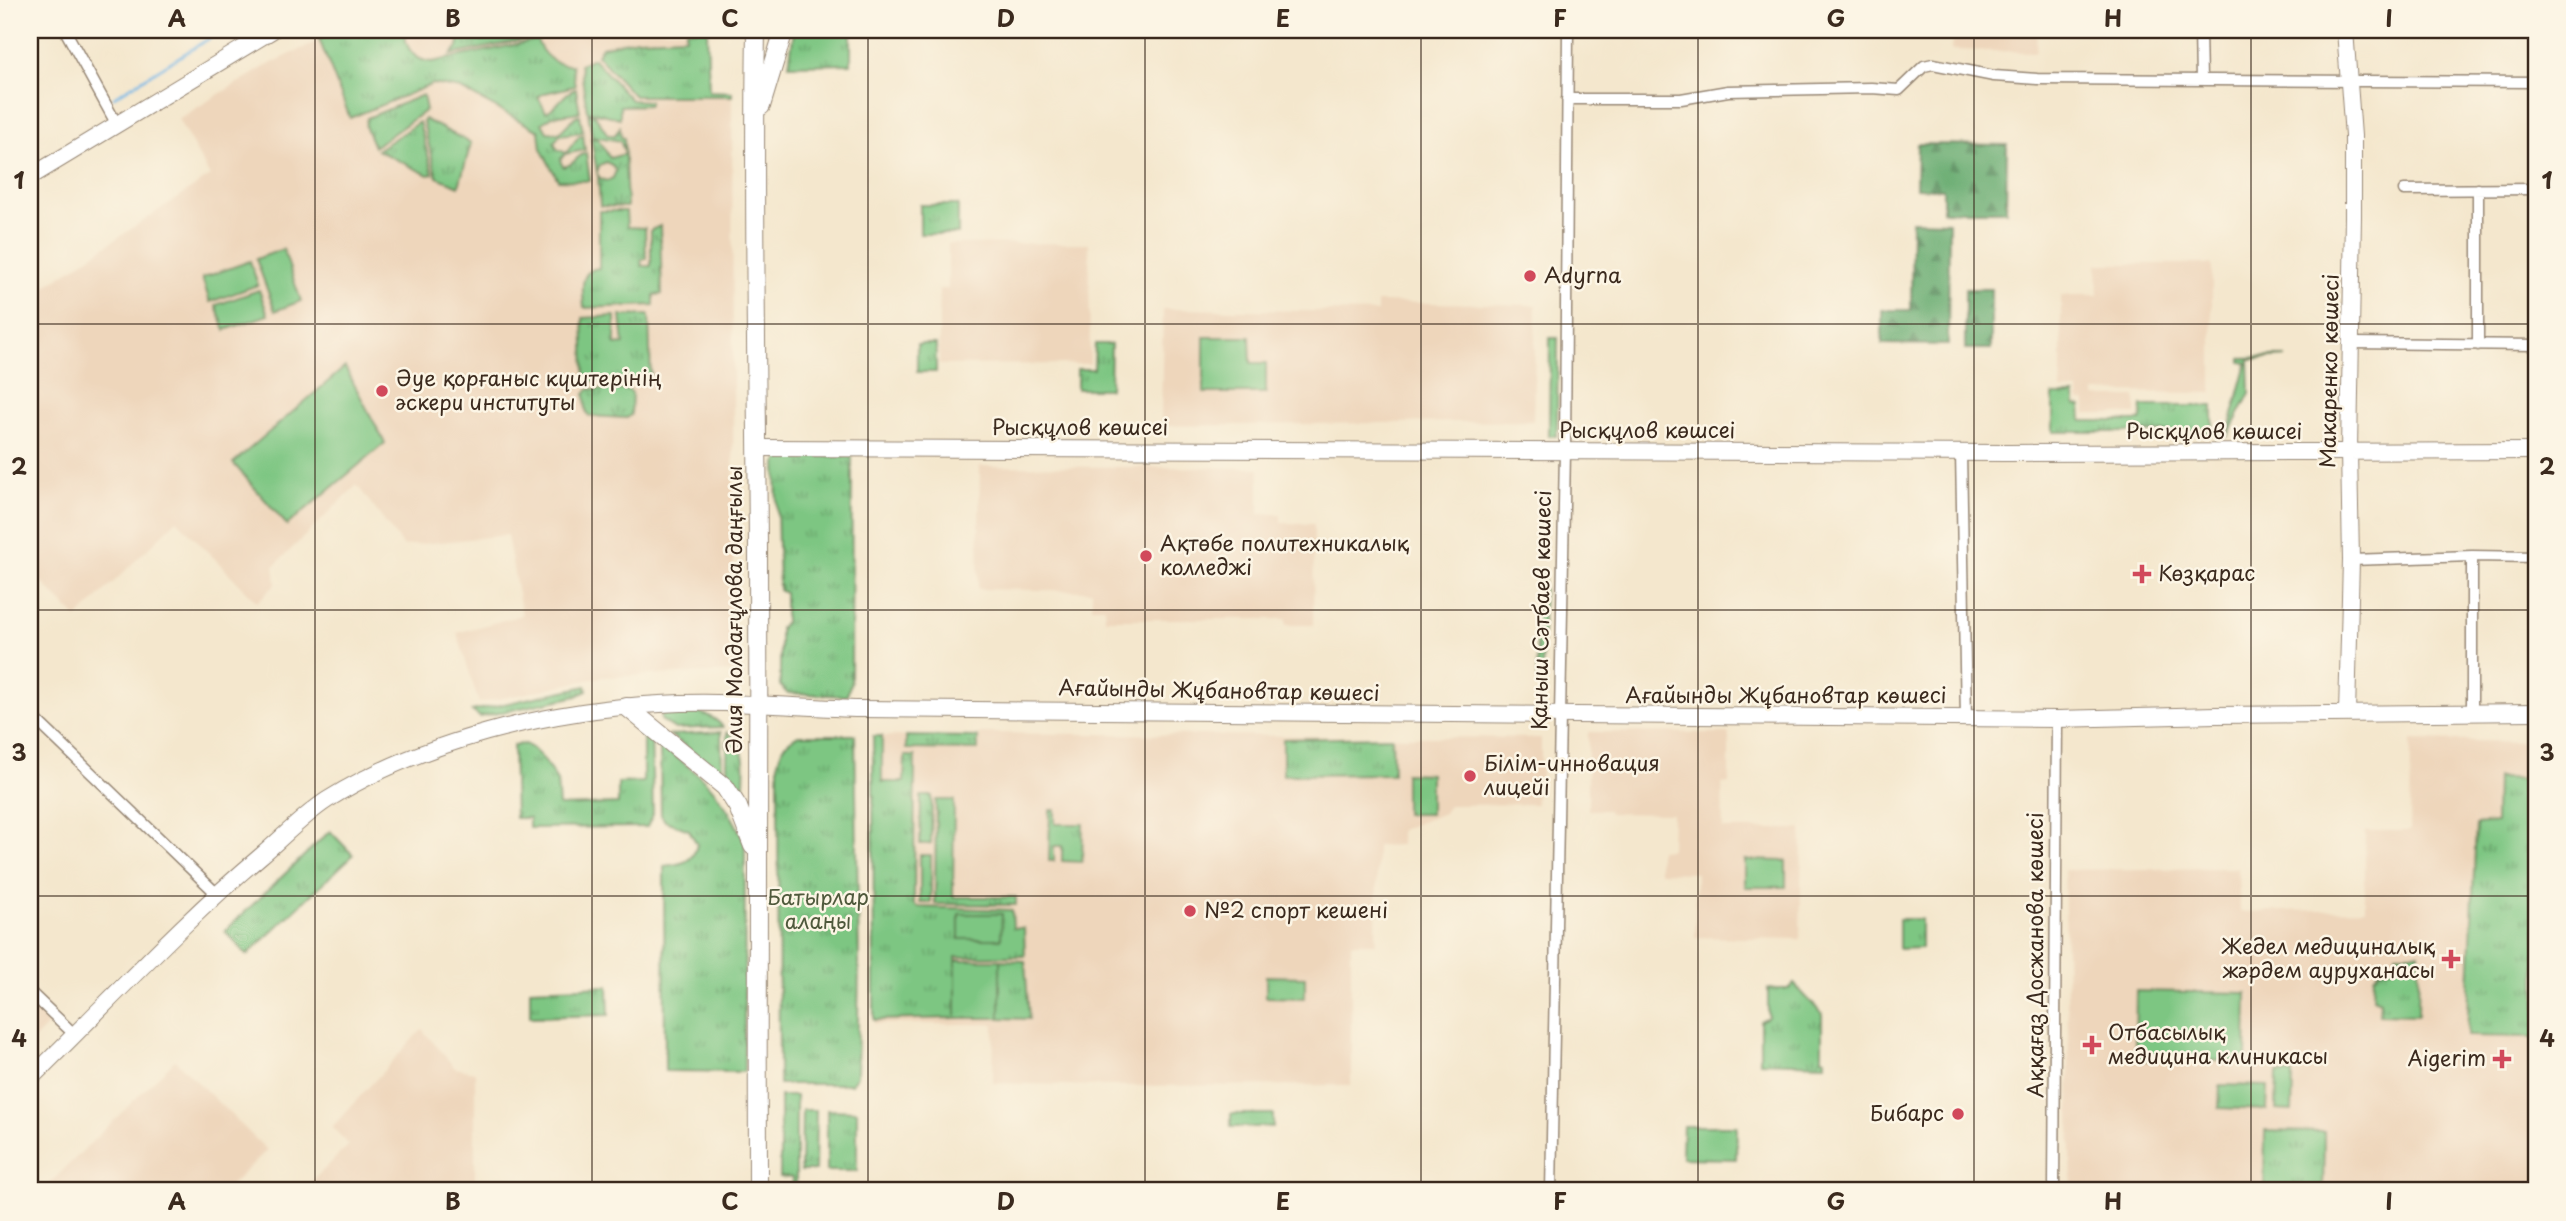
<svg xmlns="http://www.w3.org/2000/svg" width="2566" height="1221" font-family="'Playpen Sans',sans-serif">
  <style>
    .built { fill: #eed6bb }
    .grass { fill: url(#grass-tufts); stroke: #5c7850; stroke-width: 2 }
    .forest { fill: url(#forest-firs); stroke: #506a47; stroke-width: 2 }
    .pitch { fill: #7dc682; stroke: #5c7850; stroke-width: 2 }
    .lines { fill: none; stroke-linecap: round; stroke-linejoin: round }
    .stream { stroke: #71b7e8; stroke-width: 2.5 }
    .street-casing { stroke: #988876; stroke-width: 13 }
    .secondary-casing { stroke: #988876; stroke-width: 18 }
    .primary-casing { stroke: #988876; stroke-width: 20 }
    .street { stroke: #fff; stroke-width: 10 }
    .secondary { stroke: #fff; stroke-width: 16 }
    .primary { stroke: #fff; stroke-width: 18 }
    .grid { fill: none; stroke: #3b2a1e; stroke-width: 2; stroke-opacity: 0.55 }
    .poi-dot { fill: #d1495b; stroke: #fcf5e5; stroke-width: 2.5 }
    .labels { text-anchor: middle; stroke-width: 5; stroke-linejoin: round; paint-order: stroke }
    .poi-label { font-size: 21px; fill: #3b2a1e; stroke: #fcf5e5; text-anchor: start }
    .street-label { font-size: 21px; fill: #3b2a1e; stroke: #fcf5e5 }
    .park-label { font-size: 21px; fill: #4f593c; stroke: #fcf5e5 }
    .neatline { fill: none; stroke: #3b2a1e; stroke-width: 2.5 }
    .grid-label { font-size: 23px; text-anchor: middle; font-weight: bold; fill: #3b2a1e }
  </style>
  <defs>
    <pattern id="grass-tufts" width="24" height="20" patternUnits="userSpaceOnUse" patternTransform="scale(1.75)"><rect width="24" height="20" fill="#7dc682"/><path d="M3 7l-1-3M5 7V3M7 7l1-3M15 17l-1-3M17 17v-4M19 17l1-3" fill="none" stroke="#68a16a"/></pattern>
    <pattern id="forest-firs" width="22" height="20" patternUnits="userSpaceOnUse" patternTransform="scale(1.75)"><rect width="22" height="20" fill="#66ab70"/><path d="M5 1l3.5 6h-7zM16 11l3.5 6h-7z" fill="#558b5b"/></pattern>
  </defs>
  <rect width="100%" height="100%" fill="#fcf5e5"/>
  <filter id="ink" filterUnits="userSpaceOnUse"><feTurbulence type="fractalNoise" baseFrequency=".0143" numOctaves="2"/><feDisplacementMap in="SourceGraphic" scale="14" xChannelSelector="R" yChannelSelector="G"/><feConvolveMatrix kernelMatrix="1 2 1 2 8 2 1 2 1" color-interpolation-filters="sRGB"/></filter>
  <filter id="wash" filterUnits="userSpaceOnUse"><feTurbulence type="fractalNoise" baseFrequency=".00686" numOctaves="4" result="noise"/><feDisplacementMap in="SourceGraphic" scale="28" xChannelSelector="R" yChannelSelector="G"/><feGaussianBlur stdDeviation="1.57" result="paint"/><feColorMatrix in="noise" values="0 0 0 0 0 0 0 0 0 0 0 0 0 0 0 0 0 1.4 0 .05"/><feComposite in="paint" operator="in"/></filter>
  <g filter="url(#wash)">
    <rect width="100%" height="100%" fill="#f4e7cd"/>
    <path class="built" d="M341,30H707L709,91L732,92L734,672L602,677L479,703L457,633L522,615L507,535L403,546L357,485L274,566L276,584L257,602L177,520L77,618L30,570V297L210,176L178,119L266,66Z
      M1953,30H2037L2036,52L1952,50Z
      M1089,243L1090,364L939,365V289H948V244Z
      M2097,264H2212V393L2095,392V397H2136V414H2086V402L2079,401V391L2061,390V295H2098Z
      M1377,302L1536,305L1533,421L1161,426L1163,309L1377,312Z
      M980,466L1259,468V514H1281V523L1314,524L1313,625H1286V619H1105V607H1092V591L978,589Z
      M1588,732L1729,733V783L1722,784L1723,829H1802L1800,939L1695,937L1696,873L1659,872V850L1671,849L1672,814L1609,813L1608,810H1588Z
      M981,733L1541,738V783L1536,784V804L1449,805L1444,813L1400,830V845L1377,846L1376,943H1351V1085L1096,1086L993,1083L994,1024H874L873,736L977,737Z
      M2411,740L2536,742V1191H2072L2064,870L2238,868L2240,912L2365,909V831H2410Z
      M30,999L52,1021L30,1044Z
      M422,1029L455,1068L475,1072V1191H302L349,1145L332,1127Z
      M175,1060L267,1150L225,1191H42Z"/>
    <path class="grass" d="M342,30H405C404,47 414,61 432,62L537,40C542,55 555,66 572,65L575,86L545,93L538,97L546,112C559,107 563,92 576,89L580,112L553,116L542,123L547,132L559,133L576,116L580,115L583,132L560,135L554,142L557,149L566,153L579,136L583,135L585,150L565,154L560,160L563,167C576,165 576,155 586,153L590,181L558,180L541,149L539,131L461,89L433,84L350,118L319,39Z
      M461,30H474L476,38C483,43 490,41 493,34L535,32L536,37L451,55L458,47Z
      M686,30H707L709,91L732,92V96H634L597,55L602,47L636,39L686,37Z
      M794,30H851V64L789,65Z
      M593,58L631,100L649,101V105L620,106V118L587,111L580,64Z
      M423,95L426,110L374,147L365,126L367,118Z
      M588,113L595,115L608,135H615L620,127L621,137L624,138L627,207L600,206L598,175L601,179L607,181L613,178L616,171L612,165L606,162L600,165L597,172L591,138L598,139L610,158L625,154L620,141L592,136Z
      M424,119L471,143L459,186L437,177L423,122Z
      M419,122L433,174L428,175L377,150Z
      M920,205H958V234H920Z
      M599,211H626L627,227L645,228L646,259L641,260L642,266H651V230L660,226L662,294L654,295V305L584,308C583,291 578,270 599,268Z
      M649,315L651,381H589L585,373L583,318L615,316V345L624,344L621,316Z
      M1550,338H1558L1557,436H1549Z
      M917,344H936V372H917Z
      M1095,344H1111L1110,389H1077V369H1094Z
      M2287,357L2249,359L2250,393L2227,437L2247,363L2241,362V358Z
      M589,389L629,390L632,393L631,415L626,418L589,416L586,411L585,394Z
      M2053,395H2075V405L2081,406L2082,421H2141L2142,406H2213V432H2053Z
      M798,456H852L851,681L847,696L787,693L780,685V628L785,622V593L779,590L776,463L781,458Z
      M1536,572H1544L1542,680H1537Z
      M586,686L587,691L577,696L480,717L472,711Z
      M668,710C687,711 710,710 723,727L675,729L661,720V716Z
      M651,729L653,814L647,827L529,828V818H515L513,745L525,744L532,748L543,759L557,781L559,806L618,804V783L643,782V730Z
      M721,732L722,774L670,735Z
      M727,732C752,748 743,778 743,803L727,779Z
      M798,735H855L859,964L857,1076L851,1084H779L778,762C781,748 786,742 798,735Z
      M873,736H882V782H904L905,756H915L914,904L917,907L1012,910L1013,928H1024L1025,956L956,957V1018L874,1020Z
      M906,736L978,737V750L906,749Z
      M1392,737L1393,774L1283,775V739Z
      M660,746C705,776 723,794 745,843L744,1072L665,1071L664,866C681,864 694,863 697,844L689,830L665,821L661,815Z
      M2496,778L2536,779V1037L2467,1036L2476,825L2495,823Z
      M921,796H932L931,844H920Z
      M936,800H954L953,897H1016V905L935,904Z
      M1050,810H1055V824H1083L1082,862L1062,861V846H1054V861H1049Z
      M330,831L353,855L247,955L225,931Z
      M920,855H931V903H920Z
      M1899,919H1921V948L1899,949Z
      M2396,953H2419L2418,1015L2379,1014L2380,1001L2373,998L2374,976L2380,969L2395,968Z
      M1000,960L1025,961L1029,1019L1000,1018Z
      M1794,984L1822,1014V1058L1825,1059V1064L1760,1062V1021L1768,1017V989H1789Z
      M608,986L609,1015L530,1017V989Z
      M780,1096H796V1191H792V1178L780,1177Z
      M802,1110H816L815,1171H801Z
      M827,1110L857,1111V1171H827Z
      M1231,1114H1273V1127H1231Z
      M2265,1131L2324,1132L2323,1191H2264Z"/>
    <path class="forest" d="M1917,144L2007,145L2006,211H1943V189L1916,188Z
      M1912,221L1949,222L1948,345L1882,344V310H1911Z
      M1965,289H1991V349H1965Z"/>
    <path class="pitch" d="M283,249L301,301L275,311L256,259Z
      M250,261L258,285L210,302L202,278Z
      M259,290L268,315L225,330L216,305Z
      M1204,337H1250L1251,363H1266V393H1204Z
      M345,367L385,443L287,525L233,463Z
      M1405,773L1430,774V814H1405Z
      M1745,860L1786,861V887H1745Z
      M959,914H1002L1001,939H959Z
      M956,960H1000V1018H956Z
      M1266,976L1305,977V998L1266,997Z
      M2136,991L2247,993L2246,1061L2135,1060Z
      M2277,1073L2293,1074L2292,1111L2276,1110Z
      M2220,1085L2268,1086L2267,1110L2219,1108Z
      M1683,1126H1737L1736,1159L1682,1158Z"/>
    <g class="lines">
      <path class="stream" d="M114,97L223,30"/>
    </g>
  </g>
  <g filter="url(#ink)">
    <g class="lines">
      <defs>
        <path id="street" d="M65,30L116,123
          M2200,30L2201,80
          M1567,99H1681L1728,91L1871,88L1899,90L1924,66L1933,64L1994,76L2037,79L2536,82
          M2478,189V345
          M2404,190L2536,189
          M2352,343L2536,345
          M1961,453L1966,718
          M2351,560L2472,556L2536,557
          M2472,711V556
          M30,714L216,893
          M30,992L75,1035
          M1551,1191L1565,452L1568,30
          M2054,1191L2057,719"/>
        <path id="secondary" d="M2345,30L2353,136V216L2349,451L2351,560L2347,714
          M30,177L273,30
          M757,448L2008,453L2536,451
          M30,1079C107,1004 180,924 262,855C283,837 304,815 327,800C421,741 549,710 660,704C726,700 794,707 861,709L2057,719L2216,715L2536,712"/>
        <path id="primary" d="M756,30C753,203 757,376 758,549C759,763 757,977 758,1191
          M761,106L784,30
          M627,707L725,787L738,807L753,846"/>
      </defs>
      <use href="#street" class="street-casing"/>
      <use href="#secondary" class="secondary-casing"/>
      <use href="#primary" class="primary-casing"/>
      <use href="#street" class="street"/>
      <use href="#secondary" class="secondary"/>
      <use href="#primary" class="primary"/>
    </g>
  </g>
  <path class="grid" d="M315,30V1191M592,30V1191M868,30V1191M1145,30V1191M1421,30V1191M1698,30V1191M1974,30V1191M2251,30V1191M30,324H2536M30,610H2536M30,896H2536"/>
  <g class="poi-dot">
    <circle cx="1530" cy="276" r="7"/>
    <circle cx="382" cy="391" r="7"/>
    <circle cx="1146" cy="556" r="7"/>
    <path d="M2138.5 563.5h7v7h7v7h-7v7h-7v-7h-7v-7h7z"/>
    <circle cx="1470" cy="776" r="7"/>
    <circle cx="1190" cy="911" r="7"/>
    <path d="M2447.5 948.5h7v7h7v7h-7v7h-7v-7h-7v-7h7z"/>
    <path d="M2088.5 1034.5h7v7h7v7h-7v7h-7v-7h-7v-7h7z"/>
    <path d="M2498.5 1048.5h7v7h7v7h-7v7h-7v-7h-7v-7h7z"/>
    <circle cx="1958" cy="1114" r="7"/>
  </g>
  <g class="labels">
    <g class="poi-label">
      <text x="1544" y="283">Adyrna</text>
      <text x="396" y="386">Әуе қорғаныс күштерінің<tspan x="396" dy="24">әскери институты</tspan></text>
      <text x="1160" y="551">Ақтөбе политехникалық<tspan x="1160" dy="24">колледжі</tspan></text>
      <text x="2158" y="581">Көзқарас</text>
      <text x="1484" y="771">Білім-инновация<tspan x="1484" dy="24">лицейі</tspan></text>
      <text x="1204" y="918">№2 спорт кешені</text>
      <text x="2435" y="954" text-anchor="end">Жедел медициналық<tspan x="2435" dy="24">жәрдем ауруханасы</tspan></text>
      <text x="2108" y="1040">Отбасылық<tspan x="2108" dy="24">медицина клиникасы</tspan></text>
      <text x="2486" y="1066" text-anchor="end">Aigerim</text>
      <text x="1944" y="1121" text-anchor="end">Бибарс</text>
    </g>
    <g class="street-label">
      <text transform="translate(2330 371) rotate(-89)" y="7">Макаренко көшесі</text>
      <text x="1080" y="435">Рысқұлов көшсеі</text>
      <text x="1647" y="438">Рысқұлов көшсеі</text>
      <text x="2214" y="439">Рысқұлов көшсеі</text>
      <text transform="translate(735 610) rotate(-90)" y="7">Әлия Молдағұлова даңғылы</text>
      <text transform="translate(1542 610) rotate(-89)" y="7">Қаныш Сәтбаев көшесі</text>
      <text transform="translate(1219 691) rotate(1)" y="7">Ағайынды Жұбановтар көшесі</text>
      <text x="1786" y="703">Ағайынды Жұбановтар көшесі</text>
      <text transform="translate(2036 955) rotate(-90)" y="7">Аққағаз Досжанова көшесі</text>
    </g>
    <g class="park-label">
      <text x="818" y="905">Батырлар<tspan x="818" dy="24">алаңы</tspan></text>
    </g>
  </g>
  <rect width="2566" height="1221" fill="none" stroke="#fcf5e5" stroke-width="77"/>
  <rect x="38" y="38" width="2490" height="1144" class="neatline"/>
  <g class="grid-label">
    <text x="177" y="27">A</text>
    <text x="453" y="27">B</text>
    <text x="730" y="27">C</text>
    <text x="1006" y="27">D</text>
    <text x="1283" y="27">E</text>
    <text x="1560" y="27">F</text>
    <text x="1836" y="27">G</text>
    <text x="2113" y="27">H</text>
    <text x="2389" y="27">I</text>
    <text x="19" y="189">1</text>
    <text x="2547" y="189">1</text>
    <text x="19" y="475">2</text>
    <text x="2547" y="475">2</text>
    <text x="19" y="761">3</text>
    <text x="2547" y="761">3</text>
    <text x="19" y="1047">4</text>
    <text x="2547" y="1047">4</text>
    <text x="177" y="1210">A</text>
    <text x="453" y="1210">B</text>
    <text x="730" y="1210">C</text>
    <text x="1006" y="1210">D</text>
    <text x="1283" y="1210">E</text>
    <text x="1560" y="1210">F</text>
    <text x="1836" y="1210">G</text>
    <text x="2113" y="1210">H</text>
    <text x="2389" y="1210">I</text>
  </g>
</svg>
